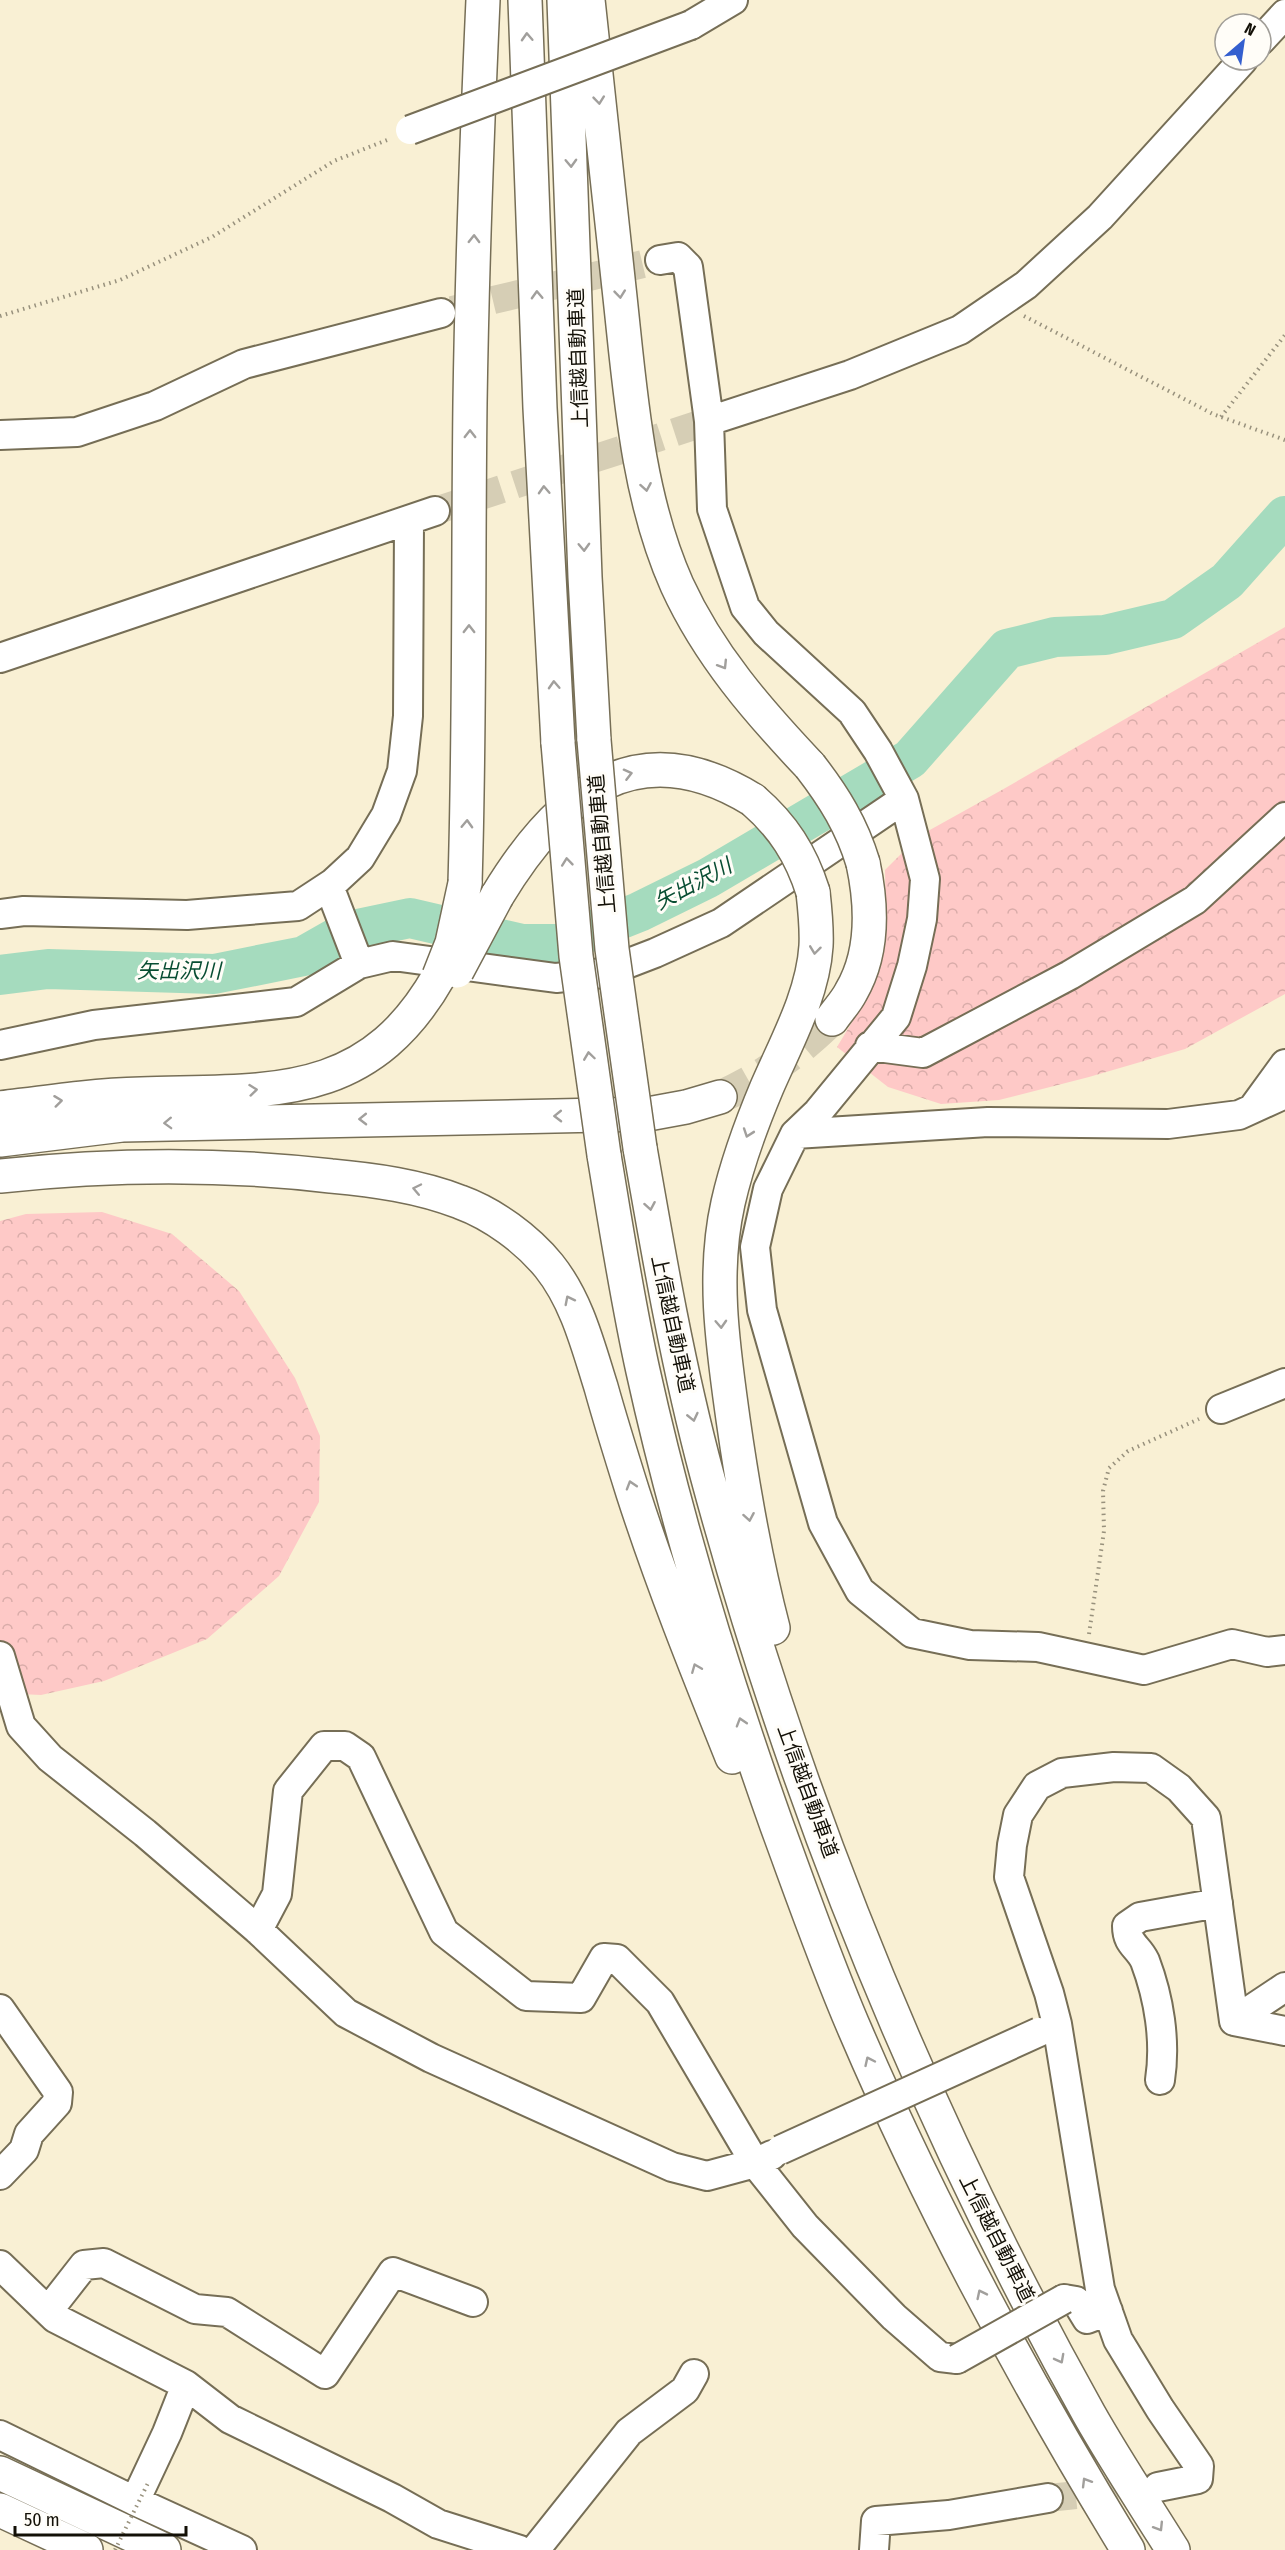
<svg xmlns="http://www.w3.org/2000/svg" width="1285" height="2550" font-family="'Fira Sans Condensed','Noto Sans JP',sans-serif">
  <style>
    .forest { fill: url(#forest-crowns) }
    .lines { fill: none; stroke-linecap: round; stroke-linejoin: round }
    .river { stroke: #a5dbbe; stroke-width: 40 }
    .minor-tunnel { stroke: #d6ceb5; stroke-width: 28; stroke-dasharray: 28 14; stroke-linecap: butt }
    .highway-tunnel { stroke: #d6ceb5; stroke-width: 33; stroke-dasharray: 33 16; stroke-linecap: butt }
    .minor-casing { stroke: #766e56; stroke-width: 32 }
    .highway-casing { stroke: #766e56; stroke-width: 36 }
    .path { stroke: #98917d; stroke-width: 4; stroke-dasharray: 1.5 4.5; stroke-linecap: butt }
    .minor { stroke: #fff; stroke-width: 28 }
    .highway { stroke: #fff; stroke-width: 33 }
    .minor-bridge-casing { stroke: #766e56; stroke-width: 32; stroke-linecap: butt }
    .highway-bridge-casing { stroke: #766e56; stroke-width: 36; stroke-linecap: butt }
    .path-bridge { stroke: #98917d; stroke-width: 4; stroke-dasharray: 1.5 4.5; stroke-linecap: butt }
    .minor-bridge { stroke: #fff; stroke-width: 28 }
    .highway-bridge { stroke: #fff; stroke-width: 33 }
    .oneway { stroke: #a19f9c }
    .labels { text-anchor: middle; stroke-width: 6; stroke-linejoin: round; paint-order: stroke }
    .street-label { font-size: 20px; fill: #131007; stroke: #fffdf8 }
    .water-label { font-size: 21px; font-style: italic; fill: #084d32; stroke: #fffdf8 }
  </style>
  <defs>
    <pattern id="forest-crowns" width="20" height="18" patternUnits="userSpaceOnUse" patternTransform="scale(1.5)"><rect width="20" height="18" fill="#fec9c7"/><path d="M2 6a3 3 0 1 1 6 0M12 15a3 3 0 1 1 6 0" fill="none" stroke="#d9aca9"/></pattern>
  </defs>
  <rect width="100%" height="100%" fill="#f9f0d4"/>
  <path class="forest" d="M1285,627V994L1185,1049L1089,1077L999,1100L941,1104L888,1087L837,1047L869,994L886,929L885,870L919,836L1000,791Z
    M102,1212L172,1234L239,1291L295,1378L320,1436L319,1502L279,1576L207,1639L104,1681L41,1695L0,1693V1221L26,1214Z"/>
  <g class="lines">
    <path class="river" d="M0,975L48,969L214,974L304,956L348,931L410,918L522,944H559L639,912L708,878L910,759L1007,649L1055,637L1105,635L1173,619L1227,581L1285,516"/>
    <path class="minor-tunnel" d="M452,310L660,260
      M435,511L709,421
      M1048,2498L1156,2487"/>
    <path class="highway-tunnel" d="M720,1097C763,1078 798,1052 832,1019"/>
    <defs>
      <path id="minor" d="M691,25L733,0
        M1261,40L1285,14
        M660,260L678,257L688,267L709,421L712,509L745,607L766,633L852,712L878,751L904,799L925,879L922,919L912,966L896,1017L818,1112L795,1134L768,1189L755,1247L762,1310L823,1523L860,1591L912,1633L970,1645L1038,1647L1144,1670L1232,1644L1267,1652L1285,1650
        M709,421L850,375L960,330L1026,285L1100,217L1243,60
        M0,435L77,432L155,406L244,364L441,313
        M0,658L435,511
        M329,886L359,964
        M0,914L24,911L187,915L298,906L333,883L360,858L386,815L402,771L408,716L409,522
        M0,1045L94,1025L296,1002L359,964L393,956L556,978L603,973L655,953L721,923L904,799
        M870,1046L923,1053L1070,975L1195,900L1285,817
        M1253,1108L1285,1064
        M795,1134L988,1122L1168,1124L1239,1115L1285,1094
        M1221,1409L1285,1383
        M0,1656L21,1726L50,1758L145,1833L258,1930L346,2013L431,2058L672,2167L707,2176L755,2163L772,2155
        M258,1930L277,1894L288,1791L324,1746H345L361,1757L444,1932L526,1996L581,1998L604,1958L617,1959L660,2002L755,2163L805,2226L894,2317L940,2357L957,2359
        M0,2009L58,2092L57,2103L29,2134L24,2150L0,2175
        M1234,2021L1285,1987
        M1234,2021L1285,2031
        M1160,2080C1166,2041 1159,1998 1145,1961C1138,1946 1127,1945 1127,1926L1140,1917L1218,1903
        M0,2265L55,2318L186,2385L167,2433L135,2501
        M1064,2299L1076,2301L1087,2319L1108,2311
        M48,2311L84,2265L104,2263L195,2309L227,2312L325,2374L393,2272L473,2302
        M186,2385L230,2419L392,2498L438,2524L520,2550
        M0,2435L135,2501L242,2550
        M1158,2487L1198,2479L1199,2466L1160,2409L1118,2340L1100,2289L1057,2024L1049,1993L1009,1877L1012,1845L1018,1815L1037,1786L1062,1773L1114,1767L1151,1768L1179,1788L1206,1818L1234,2021
        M535,2550L629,2432L685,2390L694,2374
        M874,2550L876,2521L949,2515L1048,2498"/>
      <path id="highway" d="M525,0L540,408L558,743
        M564,0L585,577L594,740
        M588,0C599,96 609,192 619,288C630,387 636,493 677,585C709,655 758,711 810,766
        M465,883C470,723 468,563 470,403C472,268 477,134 483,0
        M497,896C558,795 636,728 753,800
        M832,1019C838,1010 846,1002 851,992C874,953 872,905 863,863
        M0,1108C47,1102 94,1095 141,1094C268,1090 367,1103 439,976
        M0,1140L122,1125L648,1114L686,1107L720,1097
        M640,1148C659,1257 678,1367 707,1475C795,1801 924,2119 1089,2414C1115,2460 1145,2505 1173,2550
        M604,1155C616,1227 627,1299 643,1371C677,1525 724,1677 777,1826C802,1894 826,1963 855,2030C932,2210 1026,2383 1128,2550
        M0,1176C111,1164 220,1163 331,1176C374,1180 419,1186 460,1202C493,1214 527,1239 549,1266C577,1301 588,1346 601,1387C611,1423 622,1458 633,1493C662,1583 697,1670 732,1757
        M773,1628C755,1559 743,1489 733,1419C723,1347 712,1275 728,1203C737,1163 751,1125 767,1087C786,1043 813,995 816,946C817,928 815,910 813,892
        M0,2473L164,2550
        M0,2510L86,2550"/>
    </defs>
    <use href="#minor" class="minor-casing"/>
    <use href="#highway" class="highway-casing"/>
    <path class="path" d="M0,316L120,280L212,237L334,161L387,140
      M1024,316L1213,414L1285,440
      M1221,417L1285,335
      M1089,1634L1104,1531L1103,1491L1109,1468L1128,1451L1199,1419"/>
    <use href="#minor" class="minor"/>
    <use href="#highway" class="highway"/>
    <defs>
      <path id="minor-bridge" d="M410,130L691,25
        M780,2150L1039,2032
        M957,2359L1064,2299"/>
      <path id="highway-bridge" d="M594,740L612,949L640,1148
        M558,743L576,956L604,1155
        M810,766C834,797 852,826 863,863
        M753,800C783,826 801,854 813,892
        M457,971L497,896
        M439,976L452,943L465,883"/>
    </defs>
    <use href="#minor-bridge" class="minor-bridge-casing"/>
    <use href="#highway-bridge" class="highway-bridge-casing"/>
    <path class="path-bridge" d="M115,2550L148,2483"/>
    <use href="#minor-bridge" class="minor-bridge"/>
    <use href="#highway-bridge" class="highway-bridge"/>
  </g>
  <defs><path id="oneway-chevron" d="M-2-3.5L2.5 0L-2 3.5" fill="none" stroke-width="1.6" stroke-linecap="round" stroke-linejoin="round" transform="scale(1.5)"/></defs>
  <g class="oneway">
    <use href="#oneway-chevron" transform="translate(527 37) rotate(-93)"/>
    <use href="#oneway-chevron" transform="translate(599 100) rotate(84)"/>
    <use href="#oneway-chevron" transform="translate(571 163) rotate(88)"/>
    <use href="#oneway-chevron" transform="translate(474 239) rotate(-89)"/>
    <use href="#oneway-chevron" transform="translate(620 294) rotate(84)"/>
    <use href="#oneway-chevron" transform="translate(537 295) rotate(-92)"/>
    <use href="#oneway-chevron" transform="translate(470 434) rotate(-90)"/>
    <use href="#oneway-chevron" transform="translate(646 487) rotate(80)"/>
    <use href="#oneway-chevron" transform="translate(544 490) rotate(-93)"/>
    <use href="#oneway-chevron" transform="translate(584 547) rotate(88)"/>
    <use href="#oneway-chevron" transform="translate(469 629) rotate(-90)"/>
    <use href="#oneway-chevron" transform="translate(723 665) rotate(58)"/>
    <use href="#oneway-chevron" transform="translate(554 685) rotate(-93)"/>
    <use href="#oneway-chevron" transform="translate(628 774) rotate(-14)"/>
    <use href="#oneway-chevron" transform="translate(467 824) rotate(-88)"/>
    <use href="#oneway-chevron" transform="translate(567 862) rotate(-96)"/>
    <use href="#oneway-chevron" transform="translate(815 950) rotate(97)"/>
    <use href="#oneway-chevron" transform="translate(589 1056) rotate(-98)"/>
    <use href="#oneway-chevron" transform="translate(253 1090) rotate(-6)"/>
    <use href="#oneway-chevron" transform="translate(58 1101) rotate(-7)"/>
    <use href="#oneway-chevron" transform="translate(558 1116) rotate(179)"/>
    <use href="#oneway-chevron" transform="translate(363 1119) rotate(179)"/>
    <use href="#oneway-chevron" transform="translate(168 1123) rotate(178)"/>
    <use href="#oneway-chevron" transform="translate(748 1133) rotate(109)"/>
    <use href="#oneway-chevron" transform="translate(417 1189) rotate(-168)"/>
    <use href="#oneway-chevron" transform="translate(650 1206) rotate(80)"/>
    <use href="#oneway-chevron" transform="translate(569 1300) rotate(-117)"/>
    <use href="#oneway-chevron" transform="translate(721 1324) rotate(87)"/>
    <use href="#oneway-chevron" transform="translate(693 1417) rotate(77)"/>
    <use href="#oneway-chevron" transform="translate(631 1485) rotate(-107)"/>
    <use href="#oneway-chevron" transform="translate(749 1517) rotate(80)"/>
    <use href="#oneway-chevron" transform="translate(696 1668) rotate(-112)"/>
    <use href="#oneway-chevron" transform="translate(741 1722) rotate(-107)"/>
    <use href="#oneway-chevron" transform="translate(869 2061) rotate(-115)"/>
    <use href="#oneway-chevron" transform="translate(981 2294) rotate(-116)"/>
    <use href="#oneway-chevron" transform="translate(1060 2359) rotate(62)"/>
    <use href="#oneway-chevron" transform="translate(1086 2482) rotate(-121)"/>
    <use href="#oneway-chevron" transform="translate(1159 2527) rotate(58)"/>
  </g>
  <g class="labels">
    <g class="street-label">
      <text transform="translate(578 358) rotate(-92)" y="7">上信越自動車道</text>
      <text transform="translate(602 844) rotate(-95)" y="7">上信越自動車道</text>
      <text transform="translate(673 1324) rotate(78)" y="7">上信越自動車道</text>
      <text transform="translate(808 1791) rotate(70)" y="7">上信越自動車道</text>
      <text transform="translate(997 2238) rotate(63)" y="7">上信越自動車道</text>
    </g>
    <g class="water-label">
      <text transform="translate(693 884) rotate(-28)" y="7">矢出沢川</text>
      <text x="179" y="978">矢出沢川</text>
    </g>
  </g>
  <g transform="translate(1243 42) rotate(29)"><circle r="28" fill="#fffdf8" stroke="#a19e98" stroke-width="1.5"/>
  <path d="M0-4.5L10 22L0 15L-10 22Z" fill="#345fcf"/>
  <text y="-9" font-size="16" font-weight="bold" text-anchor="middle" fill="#131007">N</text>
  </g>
  <path d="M15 2526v9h171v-9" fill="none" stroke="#131007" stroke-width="3"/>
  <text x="24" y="2526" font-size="18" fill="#131007" stroke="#fffdf8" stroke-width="4.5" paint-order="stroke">50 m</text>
</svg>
